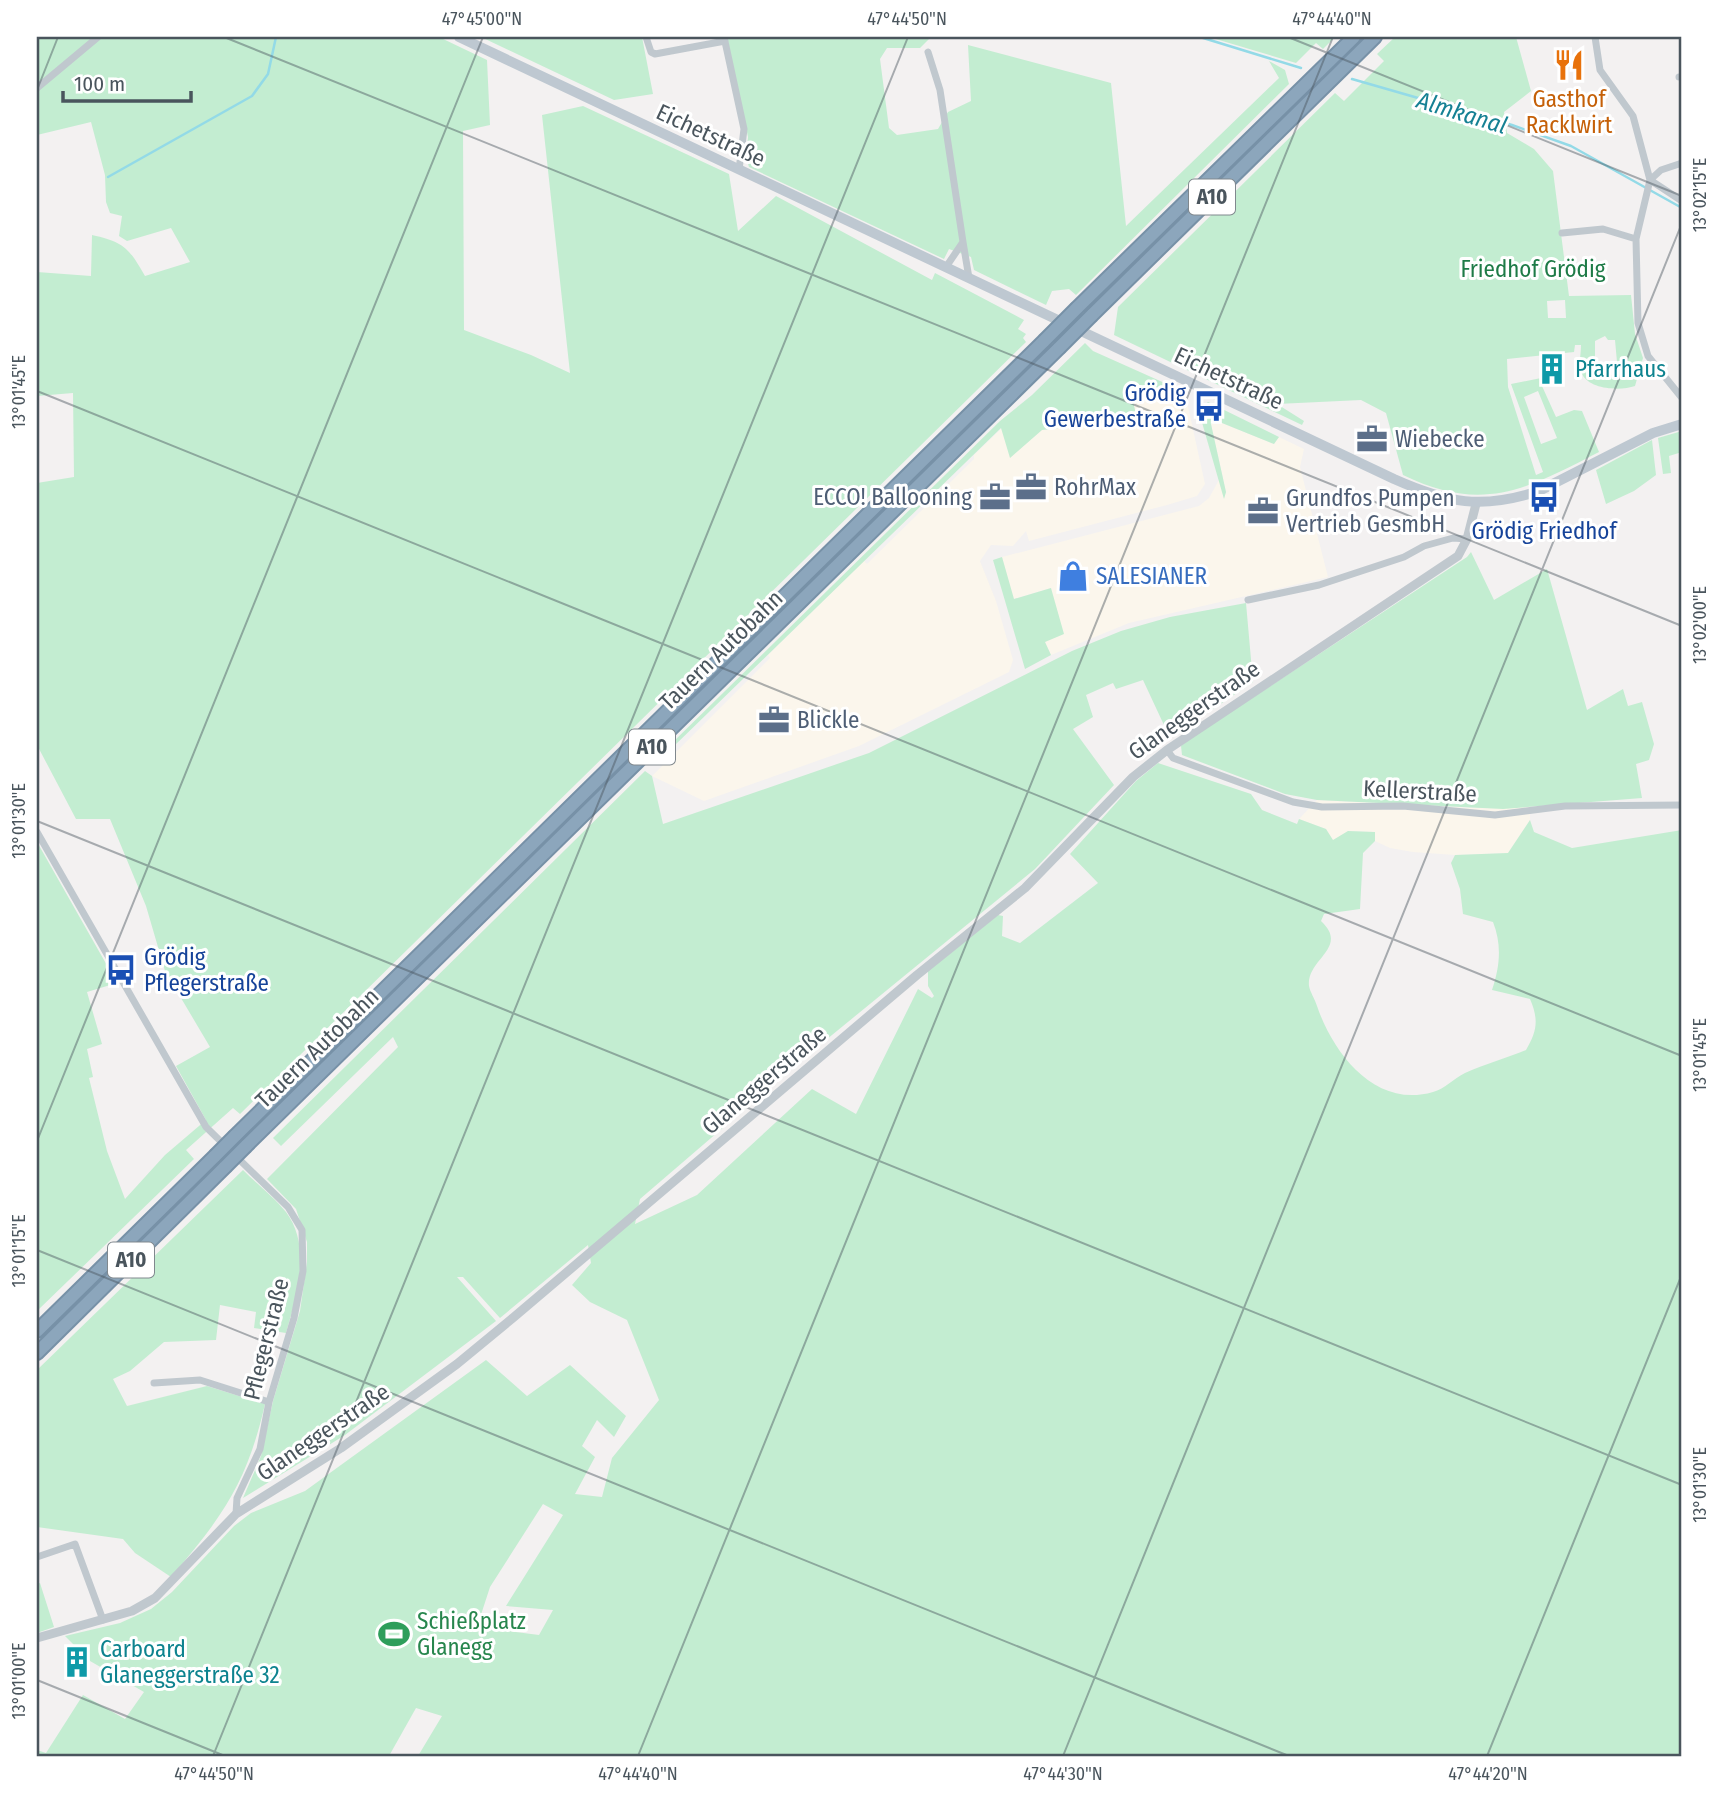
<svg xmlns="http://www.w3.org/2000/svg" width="1719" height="1793" font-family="'Fira Sans Condensed',sans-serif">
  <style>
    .commercial { fill: #fbf6ec }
    .green { fill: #c3edd1; fill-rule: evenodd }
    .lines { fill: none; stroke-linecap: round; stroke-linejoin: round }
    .stream { stroke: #93dae7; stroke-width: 2.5 }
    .motorway-casing { stroke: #7791a7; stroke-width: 16 }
    .minor { stroke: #c0c8ce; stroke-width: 7 }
    .tertiary { stroke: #c0c8ce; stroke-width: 9 }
    .secondary { stroke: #bec8d1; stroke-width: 10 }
    .motorway { stroke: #8ca6bc; stroke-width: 12 }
    .motorway-bridge-casing { stroke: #7791a7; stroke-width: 16; stroke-linecap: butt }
    .motorway-bridge { stroke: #8ca6bc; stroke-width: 12 }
    .ticks { fill: none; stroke: #4a555d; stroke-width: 2; stroke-opacity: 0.45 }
    .labels { text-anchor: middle; stroke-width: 6; stroke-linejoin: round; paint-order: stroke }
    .shield { fill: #fff; stroke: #80888e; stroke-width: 2 }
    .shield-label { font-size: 21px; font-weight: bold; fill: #4a555d }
    .food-label { font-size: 23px; fill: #c56008; stroke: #fff }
    .street-label { font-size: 23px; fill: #4a555d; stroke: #fff }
    .park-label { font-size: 23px; fill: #1e7b47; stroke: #fff }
    .culture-label { font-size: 23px; fill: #0d838f; stroke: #fff; text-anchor: start }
    .transit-label { font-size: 23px; fill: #164399; stroke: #fff; text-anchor: end }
    .service-label { font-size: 23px; fill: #4e5e75; stroke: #fff; text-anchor: start }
    .shop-label { font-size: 23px; fill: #366cbe; stroke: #fff; text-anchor: start }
    .leisure-label { font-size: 23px; fill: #27864d; stroke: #fff; text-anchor: start }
    .water-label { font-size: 24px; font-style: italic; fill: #168194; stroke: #fff }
    .neatline { fill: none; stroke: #4a555d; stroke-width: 2.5 }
    .ticks-label { font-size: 18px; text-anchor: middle; fill: #4a555d }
  </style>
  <rect width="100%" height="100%" fill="#f3f1f1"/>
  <path class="commercial" d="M1128,382L1172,403L1180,397L1187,402L1205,484L1197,496L1167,505L1029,541L1026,531L1013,546L991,545L980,561L996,601L1013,660L1009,672L859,746L704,801L652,776L770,658L768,655L864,561L867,564L974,459V455L1002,428L1010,457L1042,430L1137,419Z
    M1217,421L1274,444L1279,437L1304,449L1300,467L1328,577L1129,623L1051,655L1045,642L1051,588L1013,599L1002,557L1199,506L1209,498L1219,480L1224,497L1226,492L1211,424Z
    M1317,800L1472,808L1530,806V820L1508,853L1455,855L1413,852L1390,848L1375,841L1374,832L1348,831L1333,841L1326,829L1299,819Z"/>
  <path class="green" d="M37,37H439L487,60L490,125L463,131L464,330L531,355L570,373L542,115L583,106L729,174L738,231L776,196L932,280L935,273L1024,320L1018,329L1026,334L1023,338L1026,342L240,1114L233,1108L186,1150L194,1159L37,1311V842L117,983L87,992L102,1044L87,1049L93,1077L89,1078L107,1151L125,1199L165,1155L206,1120L176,1066L210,1047L165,971L146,906L110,819H76L37,745V483L74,477L73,393L37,396V272L91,276L92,235C124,242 129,248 145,276L190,262L171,228L127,241L119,236L122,216L110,213L106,202L105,175L91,122L37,135Z
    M481,37H642L653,94L614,100Z
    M727,37H931L920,48H887L880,59L889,128L897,135L938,129L948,112L971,101L968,45L1111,83L1126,226L1279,78L1269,61L1285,70L1289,84L1076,295L1069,289L1052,291L1046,305L974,270L971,257L949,249L944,259L749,167L746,157L748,137Z
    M1209,37H1335L1323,49L1316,43L1296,63Z
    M1395,37H1516L1531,91L1504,112L1507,133L1534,149L1553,171L1569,296L1631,295L1635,334L1643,358L1635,386C1621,391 1590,390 1582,374C1578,365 1581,355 1581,345H1575L1574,352L1507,359L1508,387L1536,475L1543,472L1511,384L1546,377L1548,383L1542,386L1556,417L1574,410L1582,411L1599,452C1527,489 1483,514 1403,475L1386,413L1361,400L1277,404L1304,421L1302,425L1114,335L1118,307L1335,93L1344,101L1384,61L1377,54ZM1565,300L1566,318H1548L1547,301ZM1605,336L1608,340H1615L1618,373L1601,378L1595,374V341ZM1538,391L1557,438L1541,444L1524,397Z
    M1085,343L1093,351L1178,389L1180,397L1172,403L1129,383L1137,419L1042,430L1010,458L1001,428L674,746L671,744L1000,421L1032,395Z
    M1208,402L1279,437L1274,444L1217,421L1211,424L1226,492L1224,499L1201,419L1200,410Z
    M1682,431V452L1669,456L1671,473L1663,474L1658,438Z
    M1652,440L1656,475L1634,491L1606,504L1596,470Z
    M1471,552L1494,600L1547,569L1587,710L1623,689L1628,706L1642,702L1654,744L1649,760L1636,764L1642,798L1503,809L1317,800L1285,794L1182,755L1181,746L1191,738L1467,557Z
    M1002,557L1014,599L1051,588L1064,634L1045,642L1051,655L1025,669L993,560Z
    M1246,603L1253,682L1170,738L1143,680L1116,689L1113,683L1086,695L1093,717L1073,729L1114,785L1035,869L810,1053L640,1199L635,1224L697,1195L812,1089L856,1114L918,989L932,998L934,996L928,986V971L998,915L1003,916L1002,936L1020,943L1098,883L1070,854L1136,781L1158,763L1251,794L1262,810L1297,824L1299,819L1326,829L1333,840L1348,831L1375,832V841L1363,853L1360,909L1324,914L1321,921C1350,948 1306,959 1309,986C1310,992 1315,999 1317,1006C1333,1053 1375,1109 1433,1092C1445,1089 1454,1078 1465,1073C1485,1064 1506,1058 1526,1050C1537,1031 1539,1020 1530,999L1492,990C1500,966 1502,945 1493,922L1463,914L1460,889L1451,863L1455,855L1508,853L1530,820L1534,832L1572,848L1682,830V1756H418L442,1716L416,1708L389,1756H37V1750L46,1753L83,1695L125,1719L144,1692L90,1661L65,1636L120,1623L151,1609L172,1592L234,1526L251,1513L305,1491L486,1360L527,1396L570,1365L626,1416L614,1437L597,1420L582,1446L595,1457L575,1494L602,1497L612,1458L659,1400L627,1320L590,1302L572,1285L591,1263L588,1245L500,1318L463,1277H457L496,1321L345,1435L243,1498L261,1456L273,1401L300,1311L307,1262V1242L296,1209L267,1179L398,1047L393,1037L281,1146L273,1138L645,771L652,776L663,824L869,753L1072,651L1121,631L1170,617ZM543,1504L563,1515L506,1606L553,1610L539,1635L477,1627L490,1587Z
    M243,1170C257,1184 274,1197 286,1212C312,1247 297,1295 286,1333L254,1328L256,1312L220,1305L216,1340L164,1342L130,1371L113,1379L127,1406L207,1386L265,1404C247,1483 223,1516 171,1577L135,1553L123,1539L37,1527V1370Z
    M40,1583L54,1627L37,1633V1584Z"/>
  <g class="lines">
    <path class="stream" d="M1200,37L1301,68
      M1352,79L1512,125L1571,146L1682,208
      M108,177L252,96L268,74L276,37"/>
    <defs>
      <path id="motorway" d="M1077,308L1354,37
        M1092,315L1375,37
        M235,1136L1044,341
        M246,1146L1059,348
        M37,1331L215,1156
        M37,1353L225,1167"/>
    </defs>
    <use href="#motorway" class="motorway-casing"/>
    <path class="minor" d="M646,37L651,52L655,54L725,41
      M724,37L744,129L739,170
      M1595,37L1600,70L1633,116L1650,180L1636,239L1638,323L1648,356L1682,398
      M928,52L940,90L963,242L946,267
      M1679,77H1682
      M37,88L98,37
      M1650,180L1682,201
      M1650,180L1661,170L1682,163
      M1562,233L1603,229L1636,239
      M963,242L969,278
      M1248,600L1319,585L1404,557L1424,546L1453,538L1467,539
      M1167,750L1173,758L1293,802L1322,807L1403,806L1495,815L1565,806L1682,805
      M37,832L206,1127L288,1207L302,1230L303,1271L294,1318L269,1402L260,1449L237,1498L236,1514
      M154,1383L200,1380L269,1402
      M37,1557L75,1544L103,1620"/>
    <path class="tertiary" d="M37,1638L132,1611L155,1598L236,1514L341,1448L457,1364L514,1317L917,975L1025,888L1133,777L1167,750L1458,556L1467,539L1476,504"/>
    <path class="secondary" d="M459,37L1394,479C1448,503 1481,510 1539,491L1653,433L1682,424"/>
    <use href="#motorway" class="motorway"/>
    <defs>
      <path id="motorway-bridge" d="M1044,341L1077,308
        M1059,348L1092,315
        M215,1156L235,1136
        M225,1167L246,1146"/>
    </defs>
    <use href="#motorway-bridge" class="motorway-bridge-casing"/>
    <use href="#motorway-bridge" class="motorway-bridge"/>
  </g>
  <path class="ticks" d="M224,37L1682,626M1288,37L1682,196M37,90L58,37M37,391L1682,1056M37,821L1682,1485M37,1141L483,37M37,1250L1289,1756M37,1680L225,1756M213,1756L908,37M638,1756L1333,37M1063,1756L1682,223M1487,1756L1682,1274"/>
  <defs>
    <symbol id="restaurant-bare" viewBox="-9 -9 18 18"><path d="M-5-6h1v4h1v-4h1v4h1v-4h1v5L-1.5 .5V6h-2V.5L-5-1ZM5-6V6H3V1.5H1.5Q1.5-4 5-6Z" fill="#e8710a" stroke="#fff" stroke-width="2.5" paint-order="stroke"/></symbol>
    <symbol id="building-bare" viewBox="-9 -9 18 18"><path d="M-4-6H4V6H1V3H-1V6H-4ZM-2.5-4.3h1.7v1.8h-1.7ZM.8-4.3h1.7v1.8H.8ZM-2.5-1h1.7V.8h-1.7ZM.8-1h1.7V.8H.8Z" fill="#0f9aa8" stroke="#fff" stroke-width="2.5" paint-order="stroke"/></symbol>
    <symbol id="bus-bare" viewBox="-9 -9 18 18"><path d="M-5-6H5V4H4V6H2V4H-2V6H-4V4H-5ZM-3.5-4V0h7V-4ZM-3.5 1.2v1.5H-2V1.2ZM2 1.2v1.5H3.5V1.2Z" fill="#1a4fb4" stroke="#fff" stroke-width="2.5" paint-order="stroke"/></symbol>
    <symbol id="office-bare" viewBox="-9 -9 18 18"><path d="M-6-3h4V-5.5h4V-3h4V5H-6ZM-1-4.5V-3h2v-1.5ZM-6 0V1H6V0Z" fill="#5c6f8a" stroke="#fff" stroke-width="2.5" paint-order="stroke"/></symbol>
    <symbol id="shop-bare" viewBox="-9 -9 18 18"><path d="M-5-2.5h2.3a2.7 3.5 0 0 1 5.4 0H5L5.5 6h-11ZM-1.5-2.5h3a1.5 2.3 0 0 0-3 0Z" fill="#3f7fe0" stroke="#fff" stroke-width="2.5" paint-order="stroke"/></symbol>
    <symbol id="stadium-bare" viewBox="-9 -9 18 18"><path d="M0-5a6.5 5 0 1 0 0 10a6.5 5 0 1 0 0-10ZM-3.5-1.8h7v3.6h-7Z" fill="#2e9e5b" stroke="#fff" stroke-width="2.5" paint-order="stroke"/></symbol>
  </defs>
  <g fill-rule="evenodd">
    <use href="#restaurant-bare" x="1547" y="43" width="44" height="44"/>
    <use href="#building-bare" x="1530" y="347" width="44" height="44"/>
    <use href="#bus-bare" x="1187" y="384" width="44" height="44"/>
    <use href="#office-bare" x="1350" y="417" width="44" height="44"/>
    <use href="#office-bare" x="1009" y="465" width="44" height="44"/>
    <use href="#office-bare" x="973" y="475" width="44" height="44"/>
    <use href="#bus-bare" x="1522" y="475" width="44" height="44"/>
    <use href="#office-bare" x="1241" y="489" width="44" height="44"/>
    <use href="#shop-bare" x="1051" y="554" width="44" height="44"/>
    <use href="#office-bare" x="752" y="698" width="44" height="44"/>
    <use href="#bus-bare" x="99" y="948" width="44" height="44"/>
    <use href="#stadium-bare" x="372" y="1612" width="44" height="44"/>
    <use href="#building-bare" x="55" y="1640" width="44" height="44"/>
  </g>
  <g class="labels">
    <g class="shield">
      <rect x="1189" y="179.5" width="46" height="35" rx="5"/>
      <rect x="629" y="729.5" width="46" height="35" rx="5"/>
      <rect x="108" y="1242.5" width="46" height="35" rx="5"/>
    </g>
    <g class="shield-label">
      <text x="1212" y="204">A10</text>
      <text x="652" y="754">A10</text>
      <text x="131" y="1267">A10</text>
    </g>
    <g class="food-label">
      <text x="1569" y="107">Gasthof<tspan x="1569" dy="26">Racklwirt</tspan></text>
    </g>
    <g class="street-label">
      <text transform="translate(711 135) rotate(25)" y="8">Eichetstraße</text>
      <text transform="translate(1229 378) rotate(25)" y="8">Eichetstraße</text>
      <text transform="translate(721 650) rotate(-44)" y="8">Tauern Autobahn</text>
      <text transform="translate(1194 710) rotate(-35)" y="8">Glaneggerstraße</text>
      <text transform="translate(1420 791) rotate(3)" y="8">Kellerstraße</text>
      <text transform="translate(317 1048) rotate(-44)" y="8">Tauern Autobahn</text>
      <text transform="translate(764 1080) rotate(-40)" y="8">Glaneggerstraße</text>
      <text transform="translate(266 1339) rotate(-76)" y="8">Pflegerstraße</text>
      <text transform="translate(323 1432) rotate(-34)" y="8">Glaneggerstraße</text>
    </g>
    <g class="park-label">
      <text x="1533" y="277">Friedhof Grödig</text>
    </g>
    <g class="culture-label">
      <text x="1575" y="377">Pfarrhaus</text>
      <text x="100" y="1657">Carboard<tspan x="100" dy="26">Glaneggerstraße 32</tspan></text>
    </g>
    <g class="transit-label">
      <text x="1186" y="401">Grödig<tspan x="1186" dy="26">Gewerbestraße</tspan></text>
      <text x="1544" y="539" text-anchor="middle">Grödig Friedhof</text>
      <text x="144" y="965" text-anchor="start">Grödig<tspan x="144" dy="26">Pflegerstraße</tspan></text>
    </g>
    <g class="service-label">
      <text x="1395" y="447">Wiebecke</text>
      <text x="1054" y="495">RohrMax</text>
      <text x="972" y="505" text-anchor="end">ECCO! Ballooning</text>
      <text x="1286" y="506">Grundfos Pumpen<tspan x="1286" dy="26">Vertrieb GesmbH</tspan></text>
      <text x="797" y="728">Blickle</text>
    </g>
    <g class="shop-label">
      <text x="1096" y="584">SALESIANER</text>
    </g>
    <g class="leisure-label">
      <text x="417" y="1629">Schießplatz<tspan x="417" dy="26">Glanegg</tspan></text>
    </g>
    <g class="water-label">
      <text transform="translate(1462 113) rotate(17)" y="8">Almkanal</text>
    </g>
  </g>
  <rect width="1719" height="1793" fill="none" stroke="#ffffff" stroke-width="77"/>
  <path d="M63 91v10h128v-10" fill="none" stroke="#4a555d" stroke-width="3.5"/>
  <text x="74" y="91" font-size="21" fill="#4a555d" stroke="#ffffff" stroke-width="5" paint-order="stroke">100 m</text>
  <rect x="38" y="38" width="1642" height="1717" class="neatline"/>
  <g class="ticks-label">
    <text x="482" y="25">47°45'00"N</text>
    <text x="907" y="25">47°44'50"N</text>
    <text x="1332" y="25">47°44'40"N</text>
    <text transform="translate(1700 195) rotate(-90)" y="6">13°02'15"E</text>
    <text transform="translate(19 392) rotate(-90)" y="6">13°01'45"E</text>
    <text transform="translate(1700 625) rotate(-90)" y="6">13°02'00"E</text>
    <text transform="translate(19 821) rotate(-90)" y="6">13°01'30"E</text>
    <text transform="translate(1700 1055) rotate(-90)" y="6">13°01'45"E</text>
    <text transform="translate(19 1251) rotate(-90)" y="6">13°01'15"E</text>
    <text transform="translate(1700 1485) rotate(-90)" y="6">13°01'30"E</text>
    <text transform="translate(19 1681) rotate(-90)" y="6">13°01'00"E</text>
    <text x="214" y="1780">47°44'50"N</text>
    <text x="638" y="1780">47°44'40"N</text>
    <text x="1063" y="1780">47°44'30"N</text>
    <text x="1488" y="1780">47°44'20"N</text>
  </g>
</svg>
